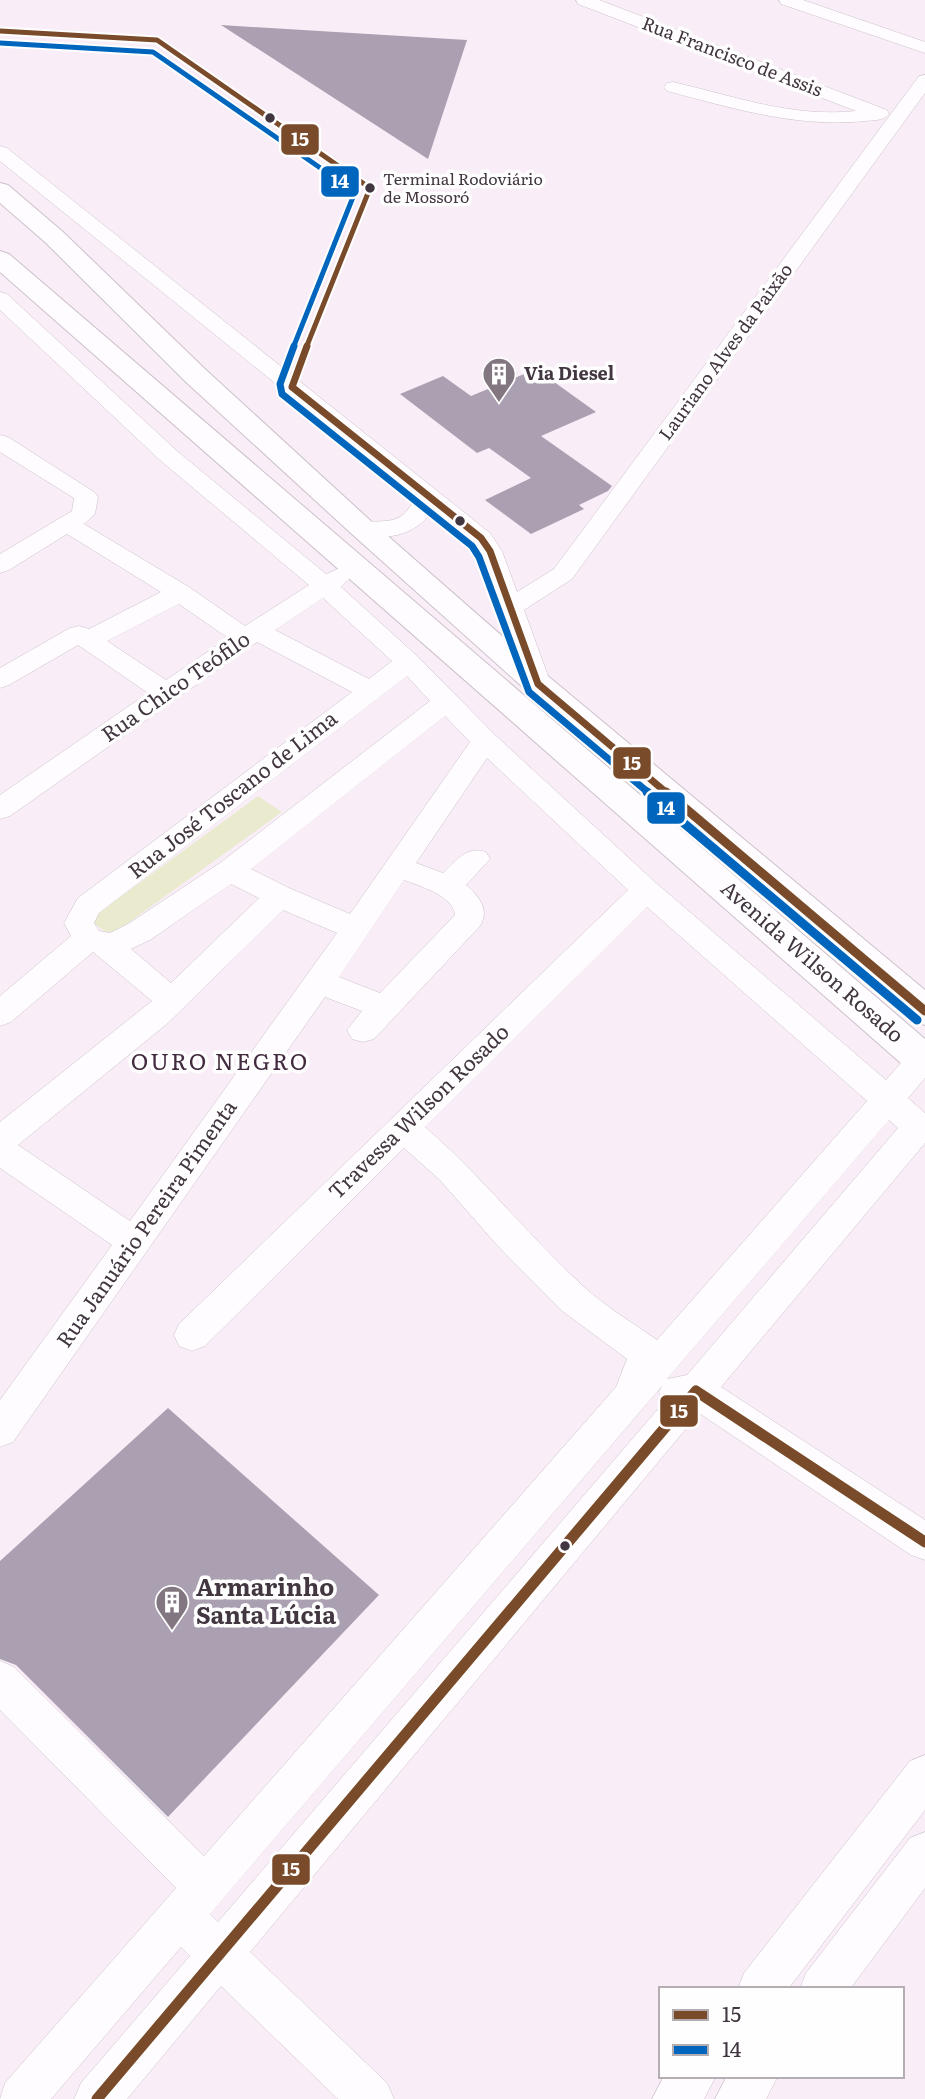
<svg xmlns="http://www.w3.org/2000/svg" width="925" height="2099" font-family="Literata,serif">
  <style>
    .green { fill: #eaeacf }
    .building { fill: #aba0b2 }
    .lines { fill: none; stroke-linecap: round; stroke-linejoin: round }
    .minor-casing { stroke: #ccc1ca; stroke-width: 1 }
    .highway-casing { stroke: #ccc1ca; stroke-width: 2 }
    .minor { fill: #fefcfe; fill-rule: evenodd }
    .highway { fill: #fefcfe; fill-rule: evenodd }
    .bus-1-far3-casing { stroke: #fefefe; stroke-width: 9 }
    .bus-1-far2-casing { stroke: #fefefe; stroke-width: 11 }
    .bus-1-far1-casing { stroke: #fefefe; stroke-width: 14 }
    .bus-1-casing { stroke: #fefefe; stroke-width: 17 }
    .bus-2-far2-casing { stroke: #fefefe; stroke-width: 9 }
    .bus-2-far1-casing { stroke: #fefefe; stroke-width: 11 }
    .bus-2-casing { stroke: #fefefe; stroke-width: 14 }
    .bus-1-far3 { stroke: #7a4b2a; stroke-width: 5 }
    .bus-1-far2 { stroke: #7a4b2a; stroke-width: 7 }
    .bus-1-far1 { stroke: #7a4b2a; stroke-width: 9 }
    .bus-1 { stroke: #7a4b2a; stroke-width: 11 }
    .bus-2-far2 { stroke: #0065bd; stroke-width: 5 }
    .bus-2-far1 { stroke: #0065bd; stroke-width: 7 }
    .bus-2 { stroke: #0065bd; stroke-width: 9 }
    .bus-dot { fill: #423641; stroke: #fefefe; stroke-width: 2.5 }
    .labels { text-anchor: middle; stroke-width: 7; stroke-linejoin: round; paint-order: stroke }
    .far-bus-label { font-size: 16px; fill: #423641; stroke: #fefefe; text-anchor: start }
    .far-street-label { font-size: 18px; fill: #423641; stroke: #fefefe }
    .far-poi-label { font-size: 18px; font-weight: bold; fill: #423641; stroke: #fefefe; text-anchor: start }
    .street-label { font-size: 21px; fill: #423641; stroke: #fefefe }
    .neighbourhood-label { font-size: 23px; letter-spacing: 2px; fill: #422a3f; stroke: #fefefe }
    .near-poi-label { font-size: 24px; font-weight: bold; fill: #423641; stroke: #fefefe; text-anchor: start }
    .line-badge { stroke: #fefefe; stroke-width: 2.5 }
    .badge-label { font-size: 19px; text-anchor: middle; font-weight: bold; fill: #fff }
  </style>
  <rect width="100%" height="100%" fill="#f9eef7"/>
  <path class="green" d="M258,796L282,812L117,931L106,932L93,923V917Z"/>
  <path class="building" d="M221,25L467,40L428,159Z
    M536,369L596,412L541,436L612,486L608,491L579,505L584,509L531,534L485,500L531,478L489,448L477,453L400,394L443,376L471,396Z
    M168,1408L379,1595L168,1817L16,1665L0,1659V1561Z"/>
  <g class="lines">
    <defs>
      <path id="minor" d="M576,0H599L887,110L889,114C884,121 873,120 865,121C796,128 732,108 667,91L664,87L667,83L673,82C733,96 793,118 856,111L578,4Z
        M779,0H803L925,42V53L781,4Z
        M925,75V93L572,579L524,610L551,684L547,690L538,693L529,690L525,684L478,551L472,543L432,511C415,537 383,541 354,534L351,529L354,524C381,517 402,531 415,496L0,161V146L7,148L490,533L502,551L517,592L554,569L919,76Z
        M0,292L7,294L177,451L326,574L340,568L349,571L352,576L341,587L417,656L495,735L656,883L886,1080L912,1050L925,1047V1078L908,1098L925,1113V1143L721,1387L925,1520V1560L911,1555L699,1413L250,1952L387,2083L394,2099H338L221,1986L127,2099H74L81,2083L190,1956L181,1947L51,2099H0L5,2083L176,1888L0,1710V1661L14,1667L204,1856L616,1387L627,1359L561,1310L496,1244L440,1180L404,1148L205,1346L192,1351L179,1346L174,1335L179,1324L628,890L487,758L416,863L443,873C457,860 466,846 486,852L490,859L466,885C479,896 490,910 480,926L374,1039L363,1042L352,1039L347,1030L362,1011L325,997L13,1442L0,1447V1400L112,1245L0,1168V1122L152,1001L93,952L11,1022L0,1026V996L71,936L64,923L78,898L352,692L257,642L10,816L0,819V795L148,693L78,645L9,685L0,688V668L70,628L79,626L89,629L161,592L67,534L9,570L0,573V554L72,511L74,498L0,452V435L8,437L94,492L98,497L95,514L84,524L189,587L245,626L309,585L161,461L0,310ZM323,598L392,661L369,679L275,630ZM179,604L228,638L166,680L107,641ZM407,676L430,701L220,863L128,924L110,933L99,931L94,923L99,913ZM445,716L470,742L350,914L289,888L251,869ZM404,880C420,886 454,896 455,915L380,993L339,977ZM231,884L259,898L171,983L131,949L150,940ZM647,907L867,1101L657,1340C633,1323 606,1307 584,1287C528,1236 482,1176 425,1127ZM283,910L337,933L130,1221L18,1145L168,1023ZM889,1120L898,1128L687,1375L667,1379ZM662,1386L659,1392L664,1402L218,1922L210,1914Z
        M925,1755V1810L788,1989H738L744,1973L910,1761Z
        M925,1832V1888L850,1989H800L806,1973L910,1838Z
        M664,2076H716L704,2099H652Z
        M727,2076H778L766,2099H715Z"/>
      <path id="highway" d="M0,183L8,185L63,232L206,370L373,523L549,677L925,990V1025L912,1021L527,691L353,535L186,382L45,242L0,203Z
        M0,251L9,254L925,1039V1076L911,1072L0,272Z"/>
    </defs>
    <use href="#minor" class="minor-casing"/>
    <use href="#highway" class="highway-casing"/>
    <use href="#minor" class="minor"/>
    <use href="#highway" class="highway"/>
    <defs>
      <path id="bus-1-far3" d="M0,31L157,40L370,188L306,348"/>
      <path id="bus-1-far2" d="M307,346L292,387L481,538L490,551L538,684L668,794"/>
      <path id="bus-1-far1" d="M666,792L925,1011"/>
      <path id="bus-1" d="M97,2099L696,1391L925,1542"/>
      <path id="bus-2-far2" d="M0,43L153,52L355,192L293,348"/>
      <path id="bus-2-far1" d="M294,346L280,384L282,394L472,546L479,557L529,692L650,794"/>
      <path id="bus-2" d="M647,792L917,1020"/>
    </defs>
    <use href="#bus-1-far3" class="bus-1-far3-casing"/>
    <use href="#bus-1-far2" class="bus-1-far2-casing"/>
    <use href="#bus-1-far1" class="bus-1-far1-casing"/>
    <use href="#bus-1" class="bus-1-casing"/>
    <use href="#bus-2-far2" class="bus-2-far2-casing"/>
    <use href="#bus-2-far1" class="bus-2-far1-casing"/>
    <use href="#bus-2" class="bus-2-casing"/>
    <use href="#bus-1-far3" class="bus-1-far3"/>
    <use href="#bus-1-far2" class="bus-1-far2"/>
    <use href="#bus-1-far1" class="bus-1-far1"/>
    <use href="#bus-1" class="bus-1"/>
    <use href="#bus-2-far2" class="bus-2-far2"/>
    <use href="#bus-2-far1" class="bus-2-far1"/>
    <use href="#bus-2" class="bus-2"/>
  </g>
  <defs>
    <symbol id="building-pin" viewBox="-11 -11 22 30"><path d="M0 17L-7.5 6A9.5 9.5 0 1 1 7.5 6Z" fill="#827681" stroke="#fefefe"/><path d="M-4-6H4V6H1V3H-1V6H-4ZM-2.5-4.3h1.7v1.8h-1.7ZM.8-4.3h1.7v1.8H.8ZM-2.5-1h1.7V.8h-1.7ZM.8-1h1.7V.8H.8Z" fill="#fff"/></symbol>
  </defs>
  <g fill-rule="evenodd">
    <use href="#building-pin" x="480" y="355" width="38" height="52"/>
    <use href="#building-pin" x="153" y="1583" width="38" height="52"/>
  </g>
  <g class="bus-dot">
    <circle cx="270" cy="118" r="6"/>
    <circle cx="370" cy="188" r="6"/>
    <circle cx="460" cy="521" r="6"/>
    <circle cx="565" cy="1546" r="6"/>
  </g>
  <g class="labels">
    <g class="far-bus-label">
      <text x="383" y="185">Terminal Rodoviário<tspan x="383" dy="18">de Mossoró</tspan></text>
    </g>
    <g class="far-street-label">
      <text transform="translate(732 57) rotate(21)" y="6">Rua Francisco de Assis</text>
      <text transform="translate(726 352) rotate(-54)" y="6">Lauriano Alves da Paixão</text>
    </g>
    <g class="far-poi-label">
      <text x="524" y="380">Via Diesel</text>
    </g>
    <g class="street-label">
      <text transform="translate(176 687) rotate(-35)" y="7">Rua Chico Teófilo</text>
      <text transform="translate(233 795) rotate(-38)" y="7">Rua José Toscano de Lima</text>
      <text transform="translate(812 962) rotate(41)" y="7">Avenida Wilson Rosado</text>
      <text transform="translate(419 1112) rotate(-44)" y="7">Travessa Wilson Rosado</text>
      <text transform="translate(147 1224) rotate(-55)" y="7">Rua Januário Pereira Pimenta</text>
    </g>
    <g class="neighbourhood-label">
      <text x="220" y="1070">OURO NEGRO</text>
    </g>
    <g class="near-poi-label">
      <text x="196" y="1596">Armarinho<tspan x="196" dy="28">Santa Lúcia</tspan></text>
    </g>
  </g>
  <g class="line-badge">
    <rect x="280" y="123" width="40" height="33" rx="7" fill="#7a4b2a"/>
    <rect x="320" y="165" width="40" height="33" rx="7" fill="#0065bd"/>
    <rect x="612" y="746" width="40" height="34" rx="7" fill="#7a4b2a"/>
    <rect x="646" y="791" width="40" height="34" rx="7" fill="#0065bd"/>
    <rect x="659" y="1394" width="40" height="34" rx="7" fill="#7a4b2a"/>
    <rect x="271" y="1853" width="40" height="33" rx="7" fill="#7a4b2a"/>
  </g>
  <g class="badge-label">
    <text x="300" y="146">15</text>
    <text x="340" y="188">14</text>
    <text x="632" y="770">15</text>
    <text x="666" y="815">14</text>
    <text x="679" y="1418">15</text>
    <text x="291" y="1876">15</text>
  </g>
  <rect x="659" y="1987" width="245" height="91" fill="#fefefe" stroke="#b3aeb2" stroke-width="2"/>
  <rect x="673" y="2010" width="35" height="10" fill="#7a4b2a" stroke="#b3aeb2" stroke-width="2"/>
  <text x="722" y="2022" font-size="21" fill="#423641">15</text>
  <rect x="673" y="2045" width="35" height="10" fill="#0065bd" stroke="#b3aeb2" stroke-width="2"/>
  <text x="722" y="2057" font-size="21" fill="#423641">14</text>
</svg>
